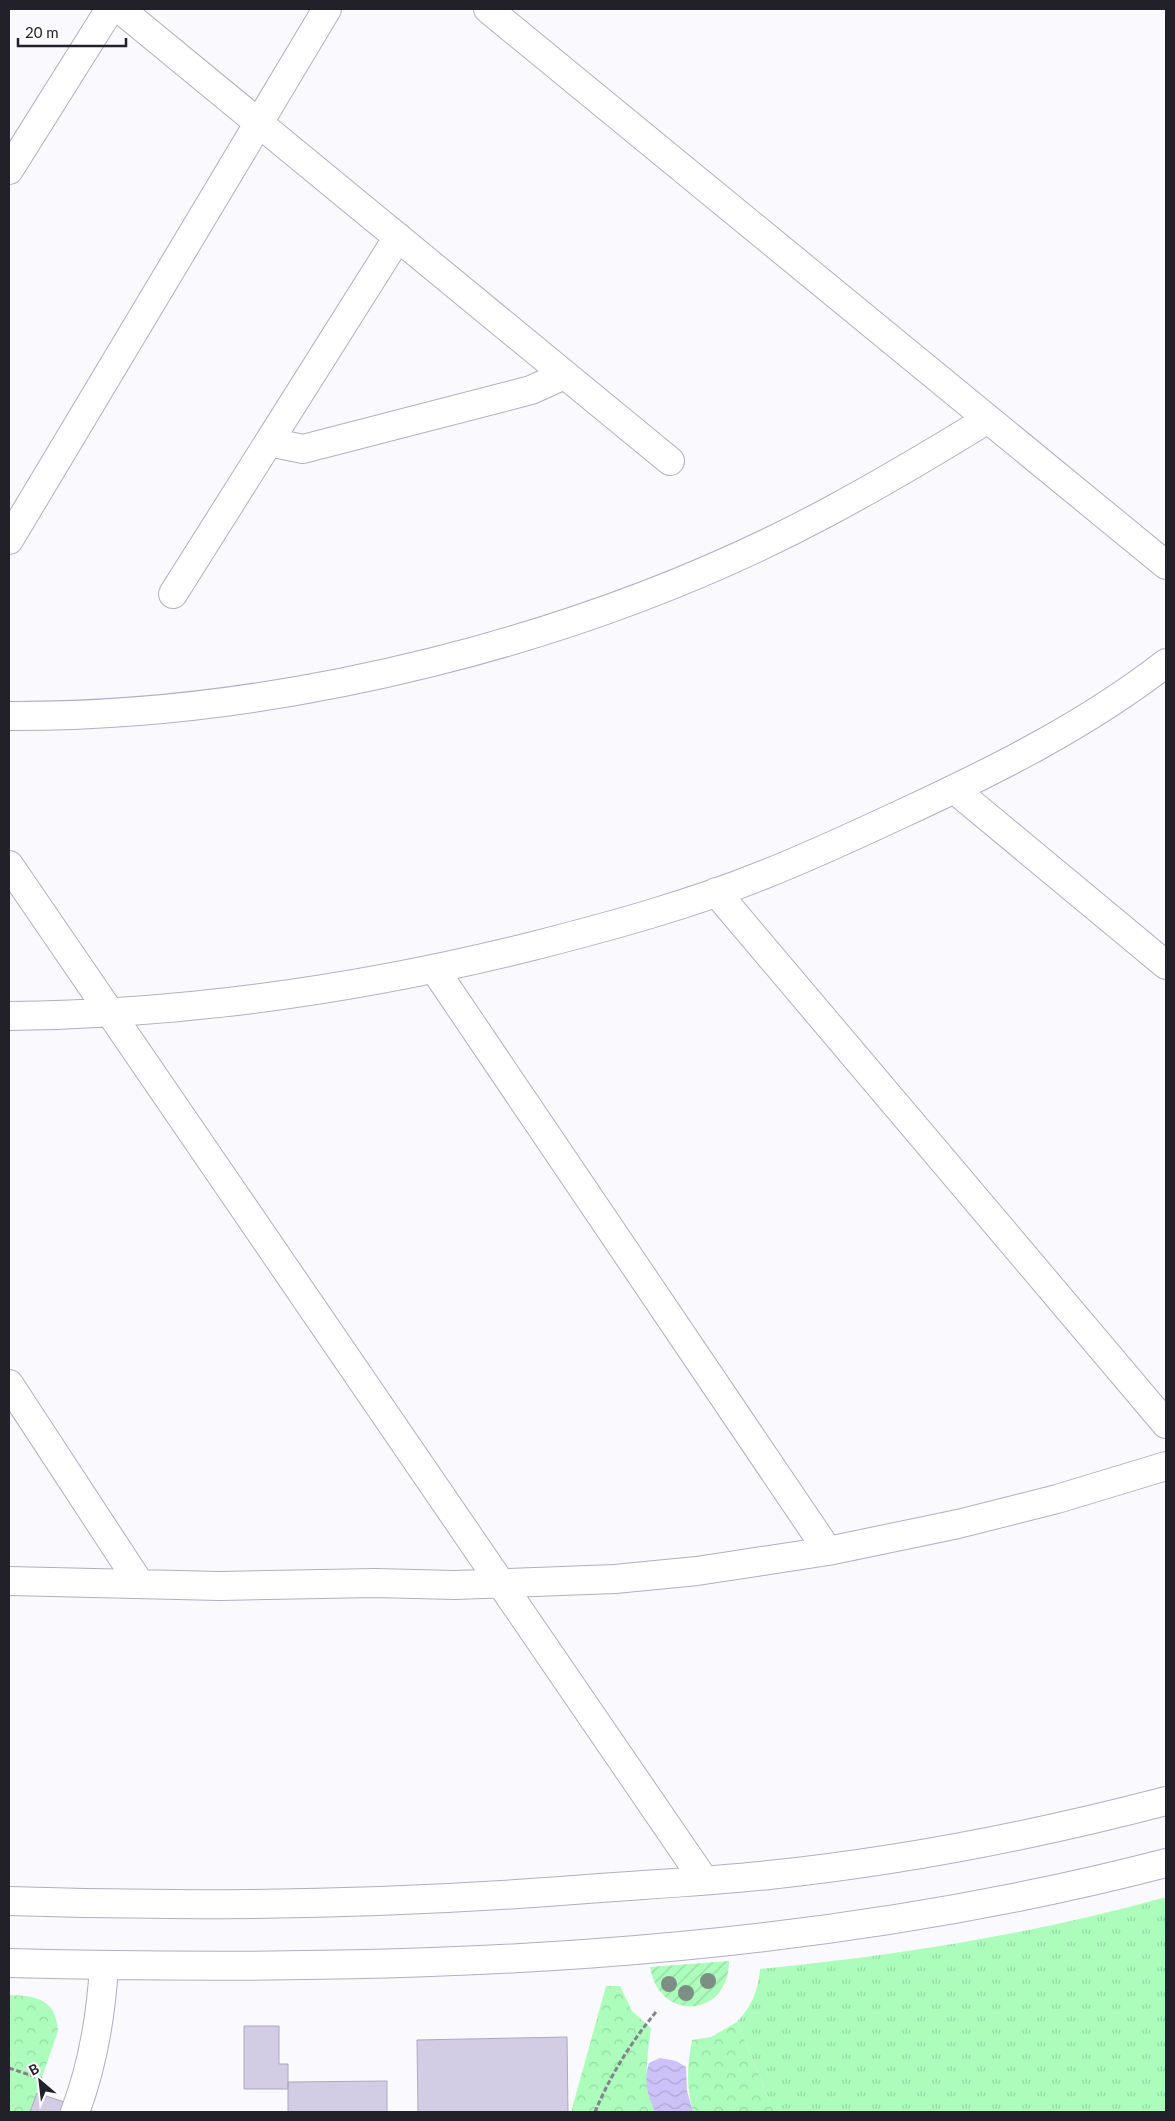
<svg xmlns="http://www.w3.org/2000/svg" width="1175" height="2121" font-family="Lato,sans-serif">
  <style>
    .grass { fill: url(#grass-tufts) }
    .park { fill: url(#park-crowns) }
    .garden { fill: url(#garden-furrows) }
    .water { fill: url(#water-waves) }
    .building { fill: #d2cde5; stroke: #aca8bf }
    .lines { fill: none; stroke-linecap: round; stroke-linejoin: round }
    .minor-casing { stroke: #b2adc4; stroke-width: 30 }
    .path { stroke: #848389; stroke-width: 3; stroke-dasharray: 5 2.5; stroke-linecap: butt }
    .minor { stroke: #fff; stroke-width: 28 }
    .tree { fill: #7d8f84 }
  </style>
  <defs>
    <pattern id="grass-tufts" width="24" height="20" patternUnits="userSpaceOnUse" patternTransform="scale(1.25)"><rect width="24" height="20" fill="#acfdbc"/><path d="M3 7l-1-3M5 7V3M7 7l1-3M15 17l-1-3M17 17v-4M19 17l1-3" fill="none" stroke="#94d9a2"/></pattern>
    <pattern id="park-crowns" width="20" height="18" patternUnits="userSpaceOnUse" patternTransform="scale(1.25)"><rect width="20" height="18" fill="#acfdbc"/><path d="M2 6a3 3 0 1 1 6 0M12 15a3 3 0 1 1 6 0" fill="none" stroke="#94d9a2"/></pattern>
    <pattern id="garden-furrows" width="10" height="10" patternUnits="userSpaceOnUse" patternTransform="scale(1.25)"><rect width="10" height="10" fill="#acfdbc"/><path d="M-1 1l2-2M0 10L10 0M9 11l2-2" fill="none" stroke="#94d9a2"/></pattern>
    <pattern id="water-waves" width="16" height="10" patternUnits="userSpaceOnUse" patternTransform="scale(1.25)"><rect width="16" height="10" fill="#ccc2f7"/><path d="M0 5q4-4 8 0t8 0" fill="none" stroke="#afa6d4"/></pattern>
  </defs>
  <rect width="100%" height="100%" fill="#faf9fe"/>
  <path class="grass" d="M1166,1897V2112H774L737,2022C752,2006 758,1991 760,1969C896,1956 1034,1934 1166,1897Z"/>
  <path class="park" d="M606,1986H620L632,2011L651,2028C647,2060 642,2082 655,2112H571Z
    M9,1995C37,1996 56,1999 58,2031L30,2112H9Z
    M737,2022L774,2112H693C686,2086 687,2066 692,2040L711,2037Z"/>
  <path class="garden" d="M729,1961C729,2018 659,2023 650,1967Z"/>
  <path class="water" d="M660,2058L676,2061L686,2067L687,2091L693,2112H655C648,2096 643,2080 649,2063Z"/>
  <path class="building" d="M244,2026H279V2064H288V2089H244Z
    M567,2037L568,2112H418L417,2040Z
    M387,2081V2112H288V2082Z
    M37,2093L95,2112H30Z"/>
  <g class="lines">
    <defs>
      <path id="minor" d="M120,9L670,461
        M488,9L1166,565
        M9,170L110,9
        M269,442L303,449L531,390L564,375
        M9,540L327,9
        M173,594L398,237
        M9,716C282,717 590,640 830,511C884,482 936,451 988,419
        M954,789L1166,965
        M9,865L704,1880
        M716,892L1166,1424
        M435,970L828,1551
        M9,1016C187,1014 361,989 533,946C611,926 689,905 763,875C809,857 854,836 899,815C992,772 1085,726 1166,663
        M9,1384L140,1584
        M9,1581L220,1586L375,1583L455,1585L615,1579L697,1571L828,1551L958,1524L1057,1499L1166,1466
        M9,1901C206,1908 403,1904 600,1888C656,1884 713,1881 769,1875C903,1861 1036,1835 1166,1801
        M9,1963C396,1973 789,1961 1166,1863
        M75,2112C93,2065 101,2016 104,1966"/>
    </defs>
    <use href="#minor" class="minor-casing"/>
    <path class="path" d="M9,2068L42,2079
      M595,2112C610,2076 631,2042 656,2012"/>
    <use href="#minor" class="minor"/>
  </g>
  <g class="tree">
    <circle cx="708" cy="1981" r="8"/>
    <circle cx="669" cy="1984" r="8"/>
    <circle cx="686" cy="1993" r="8"/>
  </g>
  <rect width="1175" height="2121" fill="none" stroke="#222129" stroke-width="20"/>
  <g transform="translate(40 2081) rotate(332)" stroke="#ffffff" stroke-width="4" paint-order="stroke">
  <path d="M0-4L9 19L0 12L-9 19Z" fill="#222129"/>
  <text y="-8" font-size="14" font-weight="bold" text-anchor="middle" fill="#222129">B</text>
  </g>
  <path d="M18 38v8h108v-8" fill="none" stroke="#222129" stroke-width="2.5"/>
  <text x="25" y="38" font-size="15" fill="#222129" stroke="#ffffff" stroke-width="4" paint-order="stroke">20 m</text>
</svg>
